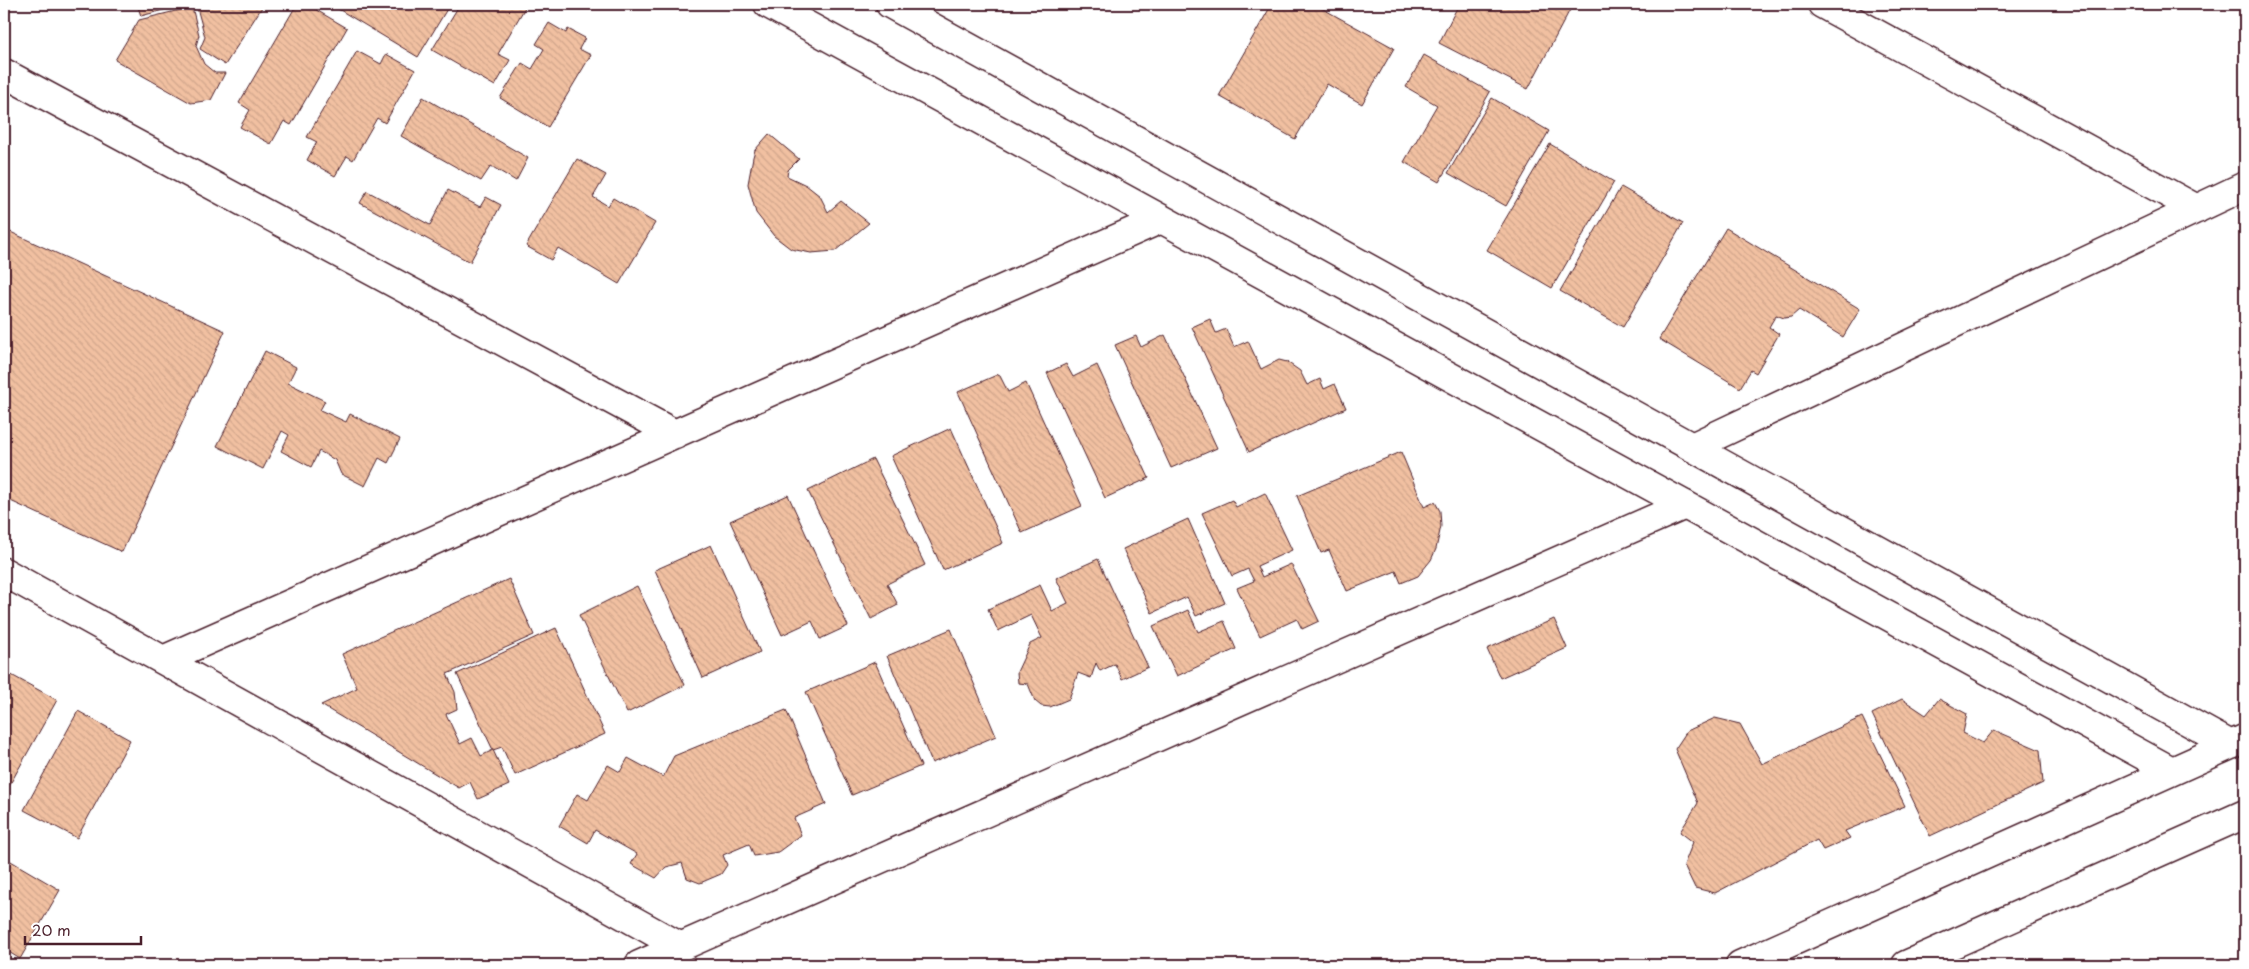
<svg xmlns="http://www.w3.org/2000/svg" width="2249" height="969" font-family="'Playpen Sans',sans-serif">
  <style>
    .building { fill: url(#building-back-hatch); stroke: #4a1f2b }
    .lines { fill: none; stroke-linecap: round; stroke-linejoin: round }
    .minor-casing { stroke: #4a1f2b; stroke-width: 31 }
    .tertiary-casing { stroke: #4a1f2b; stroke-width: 31 }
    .minor { stroke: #fff; stroke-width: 28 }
    .tertiary { stroke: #fff; stroke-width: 28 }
  </style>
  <defs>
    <pattern id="building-back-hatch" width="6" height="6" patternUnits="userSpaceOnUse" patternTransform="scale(1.25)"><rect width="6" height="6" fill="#f1c0a1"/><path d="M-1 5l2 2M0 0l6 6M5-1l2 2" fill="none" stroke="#d0a58b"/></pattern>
  </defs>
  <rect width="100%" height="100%" fill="#fff"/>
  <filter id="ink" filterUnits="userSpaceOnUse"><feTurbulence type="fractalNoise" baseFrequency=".02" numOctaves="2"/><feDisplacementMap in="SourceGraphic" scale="10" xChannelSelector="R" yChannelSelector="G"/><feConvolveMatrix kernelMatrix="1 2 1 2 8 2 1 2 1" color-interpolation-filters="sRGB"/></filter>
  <g filter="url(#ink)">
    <path class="building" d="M137,4H186L141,16Z
      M196,4H264L225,65L200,49L205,37Z
      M297,4H306L347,28L291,125L284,121L271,144L240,127L250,110L239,103Z
      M330,4H450L418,57Z
      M460,4H527L498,54L510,60L495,86L432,50Z
      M1272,4H1314L1394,48L1362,104L1327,84L1295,139L1219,96Z
      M1459,4H1573L1528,89L1439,43Z
      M192,7L199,35L196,46L204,64L215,73H225L211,100L191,103L115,60L139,20Z
      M549,23L566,33L568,29L585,38L579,49L591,55L548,127L500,98L522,63L532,69L544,49L536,44Z
      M357,51L381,64L386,54L415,70L385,123L377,118L353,160L347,156L335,176L307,160L317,142L307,137Z
      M1424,55L1490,92L1439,182L1404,162L1437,105L1406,87Z
      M423,97L528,158L516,181L491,166L481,181L401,136Z
      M1492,98L1549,131L1506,206L1448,173Z
      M769,134L799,159L788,170L787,176L806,185L820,196L828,212L841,201L869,223L835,251L811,253L791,249L774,236L756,213L748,184L753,157L755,150Z
      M1550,144L1614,182L1552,288L1487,250Z
      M577,159L606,175L593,197L608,206L613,198L655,223L619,284L558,248L551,260L526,246Z
      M1621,187L1683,223L1623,327L1560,291Z
      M448,190L480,207L486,197L501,205L470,262L360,203L367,191L430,225Z
      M1726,228L1860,309L1843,337L1799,310L1791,317L1784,318L1776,315L1769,327L1779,334L1756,373L1751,370L1740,388L1659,339Z
      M4,229L225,331L122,552L4,498Z
      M1210,319L1216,333L1226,329L1234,347L1248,341L1261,369L1279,360L1287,362L1300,371L1307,385L1320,379L1324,389L1335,384L1346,408L1249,452L1192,327Z
      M1165,335L1217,448L1171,468L1115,345L1136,336L1141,347Z
      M265,351L296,367L288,383L325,401L320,410L346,422L350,414L400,439L388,463L379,458L365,486L341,474L335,460L319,451L311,467L281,451L289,435L282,431L263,469L217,446Z
      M1066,364L1073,377L1097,365L1149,478L1105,498L1047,373Z
      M999,374L1008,392L1026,383L1082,506L1022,533L958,392Z
      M951,428L1003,543L943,570L891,456Z
      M1401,452L1424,507L1435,502L1440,511L1441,526L1436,549L1431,560L1418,576L1401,583L1396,571L1347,591L1329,550L1321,553L1297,496Z
      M873,459L925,565L887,584L898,605L871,619L808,491Z
      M1265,493L1292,550L1257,566L1262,577L1291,564L1319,621L1302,629L1297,619L1260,636L1237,588L1254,581L1248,569L1232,576L1202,513L1232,500L1236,507Z
      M788,495L848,626L820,639L812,621L782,635L730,521Z
      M1188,519L1225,603L1196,616L1187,597L1152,613L1123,549Z
      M711,545L760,652L703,678L655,570Z
      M1098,559L1148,667L1122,679L1115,664L1100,671L1096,663L1091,678L1078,673L1069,699L1050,707L1041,706L1035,701L1028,684L1018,683L1017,672L1030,644L1042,638L1031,615L998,631L988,609L1040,585L1052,611L1068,603L1056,578Z
      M509,579L534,635L447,674L455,692L457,709L446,714L460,744L472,738L481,756L493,750L509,785L478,799L470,782L459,788L321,705L357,688L342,654Z
      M637,586L685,685L627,713L579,615Z
      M1188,610L1198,632L1224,621L1236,649L1177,676L1153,626Z
      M1554,619L1567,648L1500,678L1487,649Z
      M556,628L605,734L515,775L502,747L493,750L457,674Z
      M951,629L996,736L932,763L887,656Z
      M875,662L921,766L852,795L806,692Z
      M4,671L57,700L4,795Z
      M1902,699L1926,715L1939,699L1967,714L1963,733L1983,743L1994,730L2040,750L2043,783L1930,836L1872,714Z
      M786,710L826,804L794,818L801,835L778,852L754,856L749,844L723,855L727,865L721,874L700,883L687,878L682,863L666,867L656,878L631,864L637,854L595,830L588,843L559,826L577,794L588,800L608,765L620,772L628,758L663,777L674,756Z
      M78,711L130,740L77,838L24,810Z
      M1862,717L1905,806L1845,831L1850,838L1823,850L1817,840L1715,893L1695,888L1684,865L1693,842L1680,832L1698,803L1675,749L1687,731L1715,718L1740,724L1762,764Z
      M4,857L60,890L20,959L4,949Z"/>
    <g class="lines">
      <defs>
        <path id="minor" d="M1822,4L2197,209
          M4,73L675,434
          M1692,447L2245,186
          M4,572L681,947
          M163,660L1161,219
          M639,965L1685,505"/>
        <path id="tertiary" d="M768,4L2172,771
          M890,4L2231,745
          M1740,965L2244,739
          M1906,965L2245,814"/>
      </defs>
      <use href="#minor" class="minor-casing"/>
      <use href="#tertiary" class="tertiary-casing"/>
      <use href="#minor" class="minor"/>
      <use href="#tertiary" class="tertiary"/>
    </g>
  </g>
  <rect width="2249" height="969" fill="none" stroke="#fff" stroke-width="20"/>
  <rect x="10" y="10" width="2229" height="949" fill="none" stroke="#4a1f2b" stroke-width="2" filter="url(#ink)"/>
  <path d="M25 936v8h116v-8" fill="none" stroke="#4a1f2b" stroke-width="2.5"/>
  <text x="32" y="936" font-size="15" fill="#4a1f2b" stroke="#ffffff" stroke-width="4" paint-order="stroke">20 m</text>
</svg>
